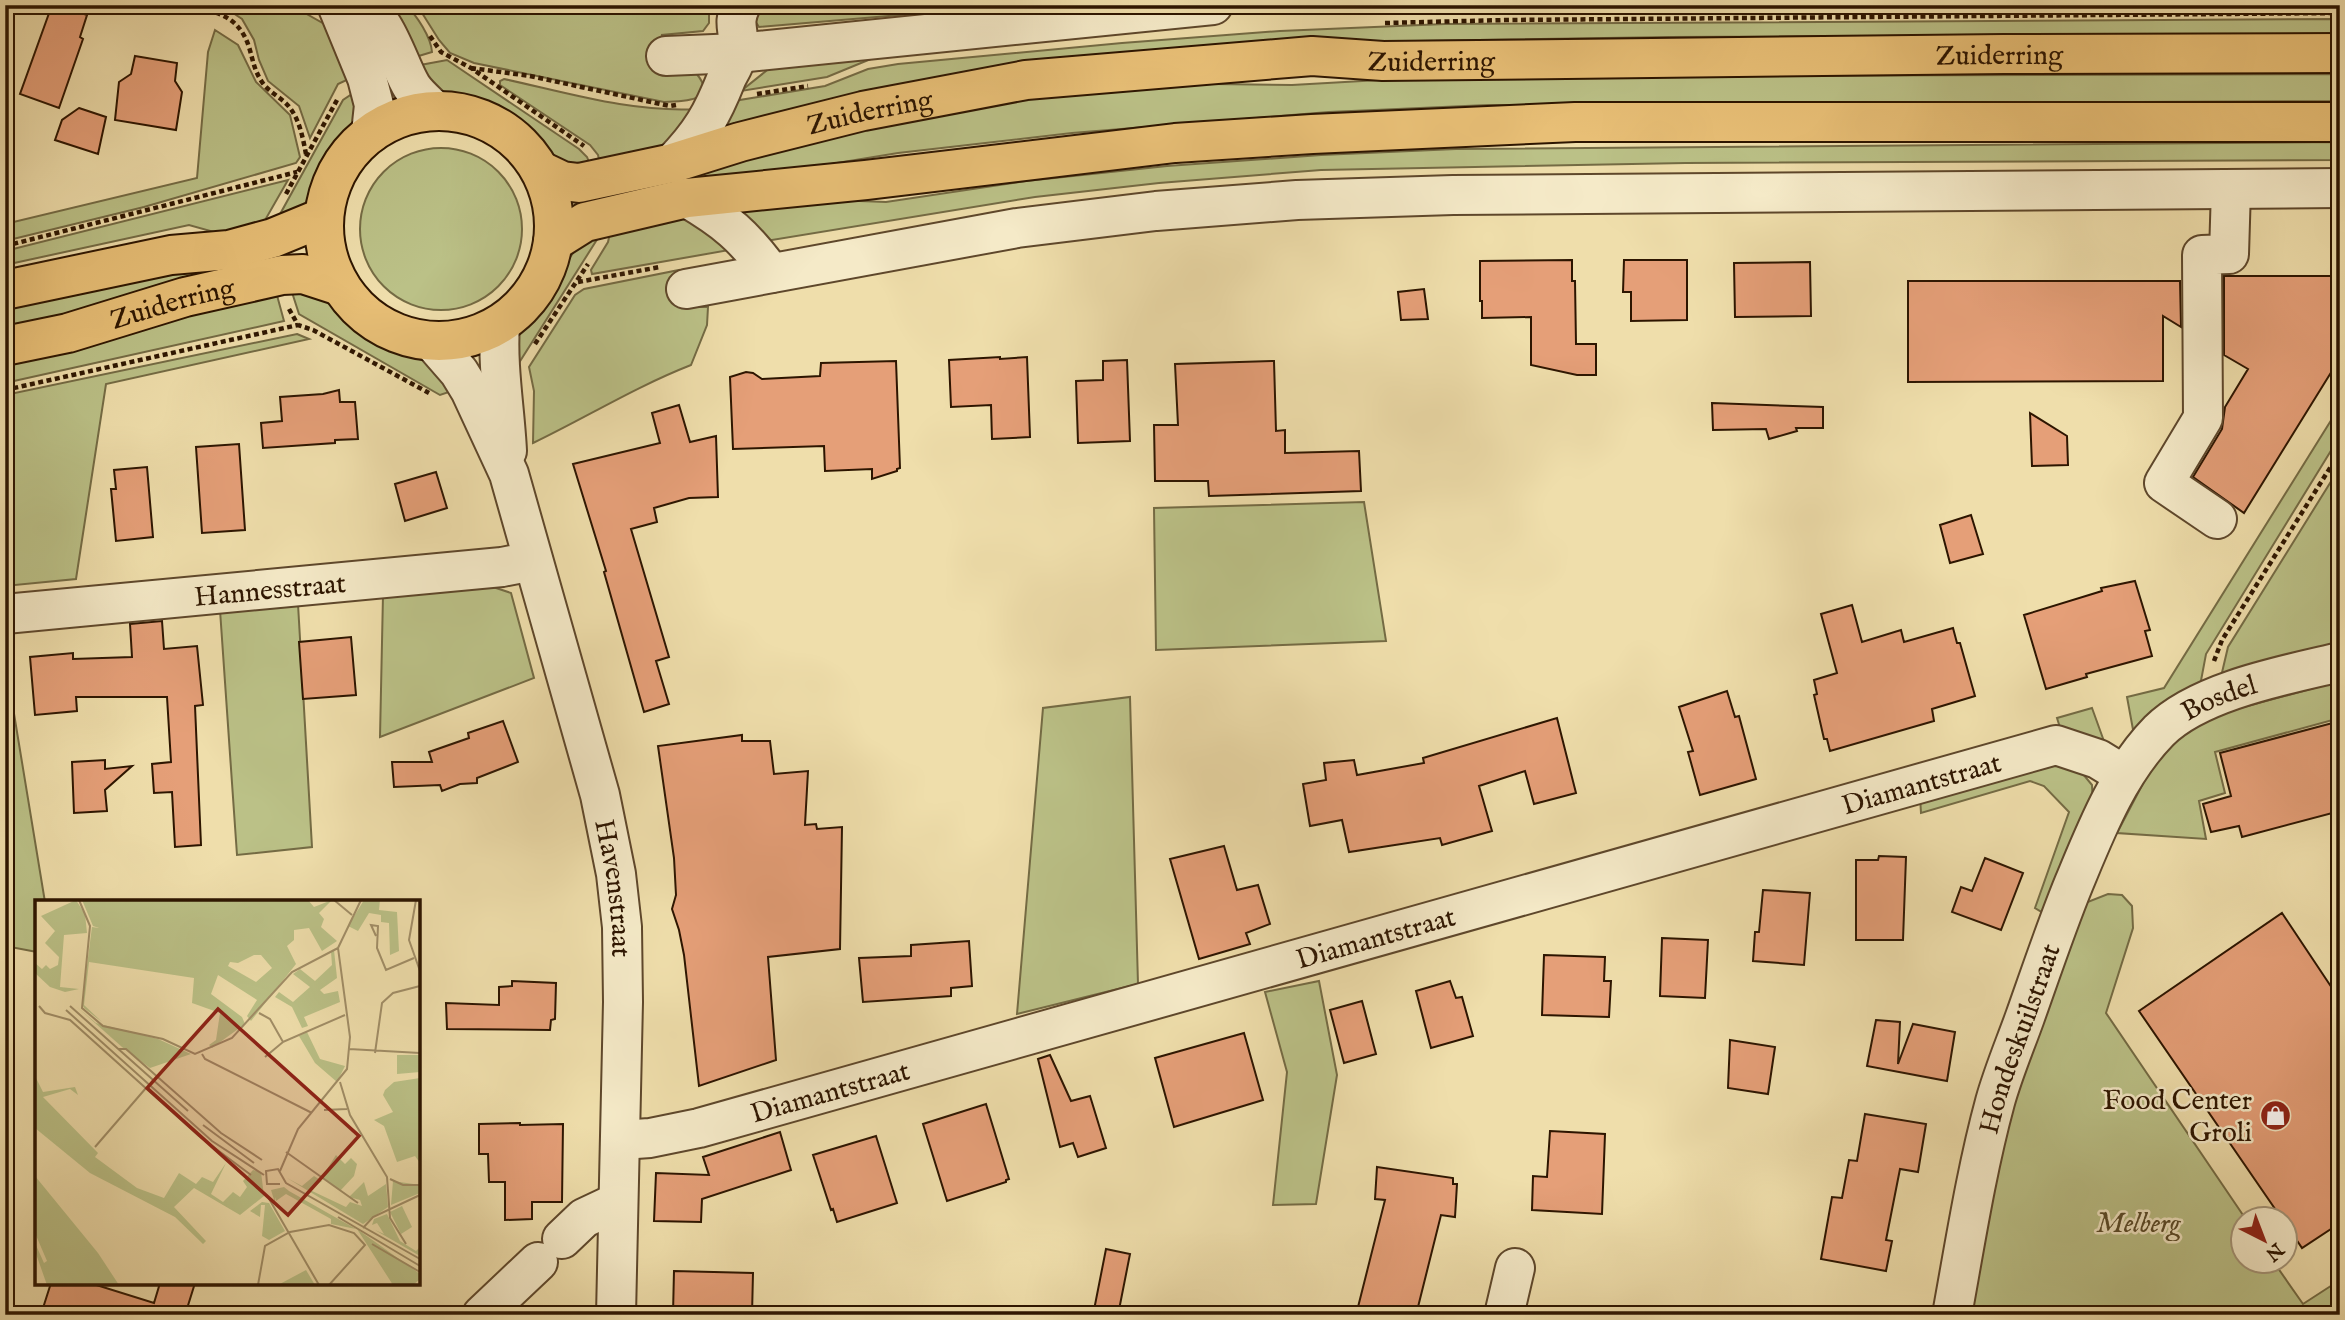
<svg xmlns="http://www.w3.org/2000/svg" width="2345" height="1320" font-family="'IM FELL English',serif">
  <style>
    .green { fill: #bbc187; stroke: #746b44; stroke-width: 2 }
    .building { fill: #e59f78; stroke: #2d1500; stroke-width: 2 }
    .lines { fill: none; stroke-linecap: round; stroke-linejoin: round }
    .minor-casing { stroke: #5e472b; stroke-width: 42 }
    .major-casing { stroke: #2d1500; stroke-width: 42 }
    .path { stroke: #2d1500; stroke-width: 4.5; stroke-dasharray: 5 3.5; stroke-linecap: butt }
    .minor { stroke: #f5eac8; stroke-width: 38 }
    .major { stroke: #e8bf76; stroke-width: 38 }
    .labels { text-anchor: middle; stroke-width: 5; stroke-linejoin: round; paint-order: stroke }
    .street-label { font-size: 28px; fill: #2d1500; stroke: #f5eac8 }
    .poi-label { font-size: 28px; fill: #2d1500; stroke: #f5eac8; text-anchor: end }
    .park-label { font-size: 28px; font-style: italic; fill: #584928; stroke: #f5eac8 }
    .inset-road { fill: none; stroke: #a18e67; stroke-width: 2 }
    .view { fill: #8f2418; fill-opacity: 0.15; stroke: #8f2418; stroke-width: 3.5 }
    .inset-edge { fill: none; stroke: #2d1500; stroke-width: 3.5 }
  </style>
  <rect width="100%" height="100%" fill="#efdeab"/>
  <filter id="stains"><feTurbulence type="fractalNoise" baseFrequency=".00286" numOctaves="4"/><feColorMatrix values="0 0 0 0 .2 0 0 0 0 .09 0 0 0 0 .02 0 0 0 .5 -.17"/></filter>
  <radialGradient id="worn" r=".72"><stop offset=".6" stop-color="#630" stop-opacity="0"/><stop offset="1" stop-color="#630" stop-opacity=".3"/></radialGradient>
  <path class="green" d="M221,5L296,8L326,25L355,76L338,84L310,138L299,106L268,81L259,60L254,40L242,19Z
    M384,5H406C417,16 431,37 432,52L412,58Z
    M417,5H709V23L703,31L662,35L664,72L696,73C720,102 683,101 664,102L474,63L450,53L439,40Z
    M750,5H942L912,14L759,27L750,13Z
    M2340,19V34L1669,37L1418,41L1272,47L720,136L734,101L825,86L868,69L898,64L1122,43L1280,31L1445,24Z
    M215,30L238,45L256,82L290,115L300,157L296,163L144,207L5,241V224L197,178L208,52Z
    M878,56L827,77L741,91L771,67Z
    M447,60L579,149L587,157L591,167C554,172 533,132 505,114C485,101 457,104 438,90C430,84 422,74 415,66Z
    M2340,74V101L1488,105L1329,112L1072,133L898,153L605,201L602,188L808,133L1134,83L1292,85L1380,80L1684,76Z
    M504,79C568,93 633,113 698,109L672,142L652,153L601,168L598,155L590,145L500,85V81Z
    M358,90L356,124L330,155L319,182L306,204L279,216L343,100Z
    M2340,142V160L1686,163L1321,170L1159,183L1035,197L766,241L728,206L833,200L886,202L1026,181L1167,166L1321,155L1456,149Z
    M360 229a81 81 0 1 1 162 0a81 81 0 1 1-162 0Z
    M288,180L264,222L221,234L189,225L5,265V251Z
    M674,217L695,221L735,249L592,274L591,270L608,242L610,233Z
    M592,233L598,238L517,366C516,360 513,351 514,345C518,328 536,315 546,301C565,274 563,257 592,233Z
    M269,254L5,336V301Z
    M679,270L691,307H708L707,325L691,365C635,387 587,417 533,443L534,391L529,367L575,295L584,289Z
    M290,286L329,298L346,320L372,339L422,360L440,371L455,390L440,395L299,314Z
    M275,288L284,321L5,383V366L12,364Z
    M297,334L309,339L106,384L76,579L5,586V427L10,409L5,410V395Z
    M2340,406V436L2206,654L2200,686L2134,735L2127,697L2164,688Z
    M2340,467V646L2220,681L2228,647Z
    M1364,502L1386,641L1156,650L1154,508Z
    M484,584L511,593L534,678L380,737L383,595Z
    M298,604L312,847L237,855L220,610Z
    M5,659L45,902H37V952L5,946Z
    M2340,681V718L2215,752L2225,793L2199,801L2206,839L2117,833L2159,753L2207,717Z
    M1130,697L1138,984L1017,1014L1043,708Z
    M2092,708L2105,744L2062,734L2057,718Z
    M2046,759L2083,774L2092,785L2093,808L2045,914L2035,908L2069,812L2044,786L2030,781L1921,813L1920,796Z
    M2108,894L2122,895L2132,906L2133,928L2106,1013L2245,1218L2244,1260L2273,1261L2303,1304L2340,1280V1315H1969L1996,1155L2080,905Z
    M1319,981L1337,1075L1316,1204L1273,1205L1287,1072L1265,992Z"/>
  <path class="building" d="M52,5H59L87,15L80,37L83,39L59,108L20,94Z
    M135,56L177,63L175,81L182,92L176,130L115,120L119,82L131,74Z
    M79,108L106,117L98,154L55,140L62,120Z
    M1572,260V281H1575L1576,344H1596V375H1577L1531,365V317L1482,318V301H1480V261Z
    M1624,260H1687V320L1631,321V292H1623Z
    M1810,262L1811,316L1735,317L1734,263Z
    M2224,276H2340V358L2244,513L2193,477L2222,429L2225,407L2248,369L2224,355Z
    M1908,281H2180L2181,327L2163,316V381L1908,382Z
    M1424,289L1428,319L1401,320L1398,292Z
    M1000,357V359L1027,357L1030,437L992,439L991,405L951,407L949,360Z
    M1127,360L1130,441L1078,443L1076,381L1103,380V361Z
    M896,361L900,468L897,469V471L872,479V469L825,471L824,446L733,449L730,377L746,372L753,373L762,379L820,376L821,363Z
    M1274,361L1276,431L1285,430V453L1359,451L1361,491L1209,496L1208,481H1155L1154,425H1178L1175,364Z
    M339,390L340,402H355L358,439L335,440V443L263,448L261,423L282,421L280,397L323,394Z
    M1712,403L1823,407V428H1796L1797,431L1769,439L1766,429L1713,430Z
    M679,405L690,442L716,436L718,497L689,498L654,508L657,522L631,529L669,657L656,661L669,704L644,712L604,572L606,571L573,464L660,443L652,413Z
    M2030,413L2067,436L2068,465L2032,466Z
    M239,444L245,530L202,533L196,447Z
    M147,467L153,537L116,541L111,489H116L114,470Z
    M436,472L447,508L405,521L395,484Z
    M1971,515L1983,554L1950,563L1940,525Z
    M2135,581L2150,630L2145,631L2152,656L2086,674L2087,677L2046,689L2024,615L2102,591L2101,588Z
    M1852,605L1862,642L1901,630L1904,642L1953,628L1957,643H1960L1975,696L1932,709L1934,721L1830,751L1827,739H1824L1814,695L1817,694L1814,680L1837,673L1821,614Z
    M162,621L164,649L197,646L203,705L195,706L201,845L175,847L172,792L154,793L152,764L171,762L167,697H76L77,711L35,715L30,657L73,653V659L132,657L130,624Z
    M351,637L356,695L303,699L299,642Z
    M1727,691L1735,717L1739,716L1756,779L1700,795L1688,752L1693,751L1679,707Z
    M1557,718L1576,793L1534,804L1525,771L1479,786L1492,831L1442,845L1440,838L1349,852L1342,820L1310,826L1303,784L1326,780L1324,763L1354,760L1357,775L1424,763L1423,758Z
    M503,721L518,762L477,778V783L460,784L442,791L440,785L394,787L392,762H432L429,752L469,738L468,733Z
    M2340,721V811L2242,837L2239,826L2211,832L2203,804L2231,796L2220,753Z
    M742,735V741H770L774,774L808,771L805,825L816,824L817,829L842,827L840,949L768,957L776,1060L699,1086L684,955L679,930L672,909L676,895L674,858L658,746Z
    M105,760V769L132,766L105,790L107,811L74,813L72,762Z
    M1224,846L1237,890L1258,885L1270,924L1246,933L1250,944L1199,959L1170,859Z
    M1879,856L1906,857L1903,940H1856V860H1878Z
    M1985,858L2023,873L2001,930L1952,912L1961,887L1972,891Z
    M1763,890L1810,893L1804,965L1753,961L1755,932H1759Z
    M2282,913L2340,1000V1223L2302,1248L2286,1224V1219H2282L2139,1011Z
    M1662,938L1708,940L1705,998L1660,996Z
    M969,941L972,986L951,988V996L863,1002L859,958L911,956V945Z
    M1544,955L1605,957L1604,981H1611L1609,1017L1542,1015Z
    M512,981L556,983L555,1019L551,1020L550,1030L447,1029L446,1003L499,1005V987L512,986Z
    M1450,981L1456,998L1462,997L1473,1036L1431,1048L1416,991Z
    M1362,1001L1376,1054L1344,1063L1330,1010Z
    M1876,1020L1900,1022L1898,1064L1913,1024L1955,1032L1947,1081L1867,1066Z
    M1244,1033L1263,1100L1174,1127L1155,1058Z
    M1730,1040L1775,1047L1768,1094L1728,1088Z
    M1050,1055L1071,1101L1090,1096L1106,1148L1078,1157L1073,1143L1060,1147L1038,1059Z
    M986,1104L1009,1179L1006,1180V1182L947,1201L923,1124Z
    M1865,1114L1926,1124L1918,1172L1900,1169L1886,1240L1892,1241L1886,1271L1821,1259L1832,1197L1842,1198L1849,1160L1857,1161Z
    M520,1123V1125L563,1124L562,1202H532V1219L505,1220V1182H489L488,1154H479V1124Z
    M1550,1131L1605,1134L1602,1214L1532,1210L1533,1176L1547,1177Z
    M780,1132L791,1170L702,1199L701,1222L654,1221L656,1173L709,1175L703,1157Z
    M876,1136L897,1203L837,1222L833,1209L831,1210L813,1155Z
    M1377,1167L1453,1178V1184H1457L1455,1217L1441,1215L1416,1315H1356L1385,1200L1375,1199Z
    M1106,1249L1130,1254L1118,1315H1093Z
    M674,1271L753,1273L752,1315L673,1314Z
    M51,1283H90L154,1303L160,1283H195L185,1315H65L43,1308Z"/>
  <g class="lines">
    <defs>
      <g id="minor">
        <path d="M337,5L367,78L374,105L371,133"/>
        <path d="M359,5C386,13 399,67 412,87C418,96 427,103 435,111"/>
        <path d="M666,56L738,53L1213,5"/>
        <path d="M673,163C701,134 712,115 727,77C731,70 737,60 738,52C741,33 731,25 741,5"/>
        <path d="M687,198C726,221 744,236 771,273"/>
        <path d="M686,289L1017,228L1156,211L1297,200L1453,195L2340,188"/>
        <path d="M500,325C497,366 505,410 507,451"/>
        <path id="s1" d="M432,341L459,372L470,390L509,474L600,795L616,874L622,927L623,1002L616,1315"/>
        <path d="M2217,519L2164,483L2203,418L2202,255L2229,254L2231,189"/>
        <path id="s2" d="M5,614L502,567L533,561"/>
        <path id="s3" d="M621,1140L650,1138L699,1128L2056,745L2098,759L2124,775"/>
        <path d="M562,1239L584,1218L618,1202"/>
        <path d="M482,1315L538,1262"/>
        <path d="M1504,1315L1515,1268"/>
        <path id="s4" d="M1952,1315C1965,1244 1976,1172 1995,1102C2003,1073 2015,1045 2025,1017C2041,972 2056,927 2074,883C2096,830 2118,773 2159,731C2199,691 2285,675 2340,662"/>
      </g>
      <g id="major">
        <circle cx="439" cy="226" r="115"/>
        <path id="s5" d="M541,171L562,181L579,183L673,163L740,142L863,111L1026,80L1312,56L1383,61L2003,54L2340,53"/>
        <path d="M553,242L585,222L687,198L866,180L1175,143L1312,134L1575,122H2340"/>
        <path d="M5,290L171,255L229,250L273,238L324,217"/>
        <path id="s6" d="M5,346L68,333L185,297L282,275L303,274L340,286"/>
      </g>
    </defs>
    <use href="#minor" class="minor-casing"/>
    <use href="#major" class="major-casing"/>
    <path class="path" d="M174,5C207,10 237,10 249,47C253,60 254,70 262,82C269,93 283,98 290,108C300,121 303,139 306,154
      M1385,23L1507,20L2340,13
      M430,36L441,52L471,68L584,146
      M471,68L530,76L670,106L676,105
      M757,94L808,86
      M286,194L337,100
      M5,246L297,172
      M578,282L660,267
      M289,309L298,325L313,330L429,393
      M535,344L588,264
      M5,390L298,325
      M2214,661L2222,640L2340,452"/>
    <use href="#minor" class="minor"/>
    <use href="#major" class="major"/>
  </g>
  <defs>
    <symbol id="shop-disc" viewBox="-11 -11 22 22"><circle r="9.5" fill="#8f2418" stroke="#f5eac8"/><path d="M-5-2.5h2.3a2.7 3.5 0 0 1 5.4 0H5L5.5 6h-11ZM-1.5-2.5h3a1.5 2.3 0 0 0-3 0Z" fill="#fff"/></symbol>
  </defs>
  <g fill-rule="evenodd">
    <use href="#shop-disc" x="2258" y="1098" width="35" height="35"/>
  </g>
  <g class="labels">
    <g class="street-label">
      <text dy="10" stroke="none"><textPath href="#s5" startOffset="1474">Zuiderring</textPath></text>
      <text dy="10" stroke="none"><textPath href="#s5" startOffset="906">Zuiderring</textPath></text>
      <text dy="10" stroke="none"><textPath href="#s5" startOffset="340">Zuiderring</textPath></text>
      <text dy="10" stroke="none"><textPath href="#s6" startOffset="173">Zuiderring</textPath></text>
      <text dy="10" stroke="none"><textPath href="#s2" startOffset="266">Hannesstraat</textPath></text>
      <text dy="10" stroke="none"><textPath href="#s4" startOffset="695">Bosdel</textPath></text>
      <text dy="10" stroke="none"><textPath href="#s3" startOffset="1349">Diamantstraat</textPath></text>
      <text dy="10" stroke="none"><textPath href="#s1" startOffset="583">Havenstraat</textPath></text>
      <text dy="10" stroke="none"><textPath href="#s3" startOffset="782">Diamantstraat</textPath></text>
      <text dy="10" stroke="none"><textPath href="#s4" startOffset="285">Hondeskuilstraat</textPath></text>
      <text dy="10" stroke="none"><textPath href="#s3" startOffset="215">Diamantstraat</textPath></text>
    </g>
    <g class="poi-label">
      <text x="2252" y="1109">Food Center<tspan x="2252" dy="32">Groli</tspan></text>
    </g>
    <g class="park-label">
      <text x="2138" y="1232">Melberg</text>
    </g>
  </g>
  <g transform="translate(35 900)">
    <rect width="385" height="385" fill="#efdeab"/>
    <path d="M41,0L50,14L52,33L29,35L25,87L44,89L30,92L15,87L0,73V63L7,69L11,65L15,69L23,65L24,57L10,43L20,31L6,16ZM47,0H273L279,7L297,0L284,13L289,19L286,27L302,41L287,51L274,28L259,30V40L252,46L261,64L216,121L212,116L222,100L183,75L176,94L207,117L210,124L177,148L174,145L181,140L185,113L157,103L159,78L54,62L49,105L67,122L49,108L47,104L57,27L64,28L58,26ZM219,55H226L237,68L221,82L193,66L195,62L203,63ZM329,0H345L344,10L362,12L364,51L355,55L354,23L346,22V15L334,13L323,31L313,26ZM299,50L302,78L285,90L289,94L303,91L305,102L269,117L273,126L267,128L257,107L240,97L244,92L258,102L275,87L258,74L265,69L280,81L297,65L296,52ZM42,107L61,123L123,139L156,154L115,168L87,147ZM272,132L285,159L310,166L302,182L280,163L264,136ZM385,155V172L362,174V155ZM0,176L8,192L40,187L43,195L35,189L8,197L63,253L60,257L102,288L129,298L144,273L161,284L167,277L178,282L191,263L176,294L188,302L198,292L205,297L212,287L208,281L218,270L226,272L229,296L205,315L159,288L139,307L171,341L168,344L140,317L55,273L0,228ZM385,178V263L380,256L362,262L349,226L339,220L358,212L348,195L350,190L359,182ZM301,255L310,264L316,258L322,264L319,276L305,291L287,277ZM0,276L63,353L84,385H12L0,351V343L9,363L12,361L0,333ZM279,276L287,281L275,290L311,307L315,302L327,306L325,300L314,297L329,282L333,296L351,284L353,307L328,324L252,278L267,286ZM358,281L385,285V293L356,305ZM249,287L254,291L321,329L296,324V319L251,294L241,301L240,297V303L236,290ZM227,302L234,303L250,331L234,340L227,336L230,305H226L225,317L215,311ZM367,306L377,327L366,334L355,312ZM352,314L365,341L381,351L385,347V356L340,330L349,334L342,323L337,325L339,319ZM322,329L385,374V379L378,385H358ZM271,370L280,385H243Z" fill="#bbc187" fill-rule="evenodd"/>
    <path class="inset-road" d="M44,0L55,26L47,108L68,126L128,139L160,154L197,138L257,72L303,48M299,0L317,15M381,0L374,40L385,71M341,36L336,25L343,26L342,48L351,70L379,58M4,106L10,113L35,120L165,237L216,275M35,106L153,211M31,110L177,241L229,275M224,113L235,119L248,142L310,115M83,149H91L186,233L227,260M314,149L385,153M340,153L347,103L358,93L385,86M167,154L170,159L277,213M230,157L248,142M305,182L315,215L352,277L355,318L371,344M289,210L312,209M168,225L219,263M60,247L111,188M251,252L323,303M245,271L263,229L312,169L315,137L303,48L326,0M355,279L368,285H385M245,284H232L231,271L243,269L251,283L385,359M233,297L284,385M303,317L385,366M328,328L338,317L385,295M337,344L385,372M223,385L230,346L255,332L294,325L319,333L330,345L294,385"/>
    <path class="view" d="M183,109L324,236L253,315L112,188Z"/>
    <rect width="385" height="385" class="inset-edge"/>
  </g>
  <rect width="2345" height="1320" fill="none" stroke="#efdeab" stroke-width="28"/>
  <rect x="7" y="7" width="2331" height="1306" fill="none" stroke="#2d1500" stroke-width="3.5"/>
  <rect x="14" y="14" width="2317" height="1292" fill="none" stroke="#2d1500" stroke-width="2"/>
  <g transform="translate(2264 1240) rotate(138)"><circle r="33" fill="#f5eac8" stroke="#a59578" stroke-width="2"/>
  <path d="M0-5L12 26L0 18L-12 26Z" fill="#8f2418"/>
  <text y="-10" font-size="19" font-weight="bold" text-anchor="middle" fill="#2d1500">N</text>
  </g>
  <rect width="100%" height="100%" filter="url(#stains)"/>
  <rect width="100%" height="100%" fill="url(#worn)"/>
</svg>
